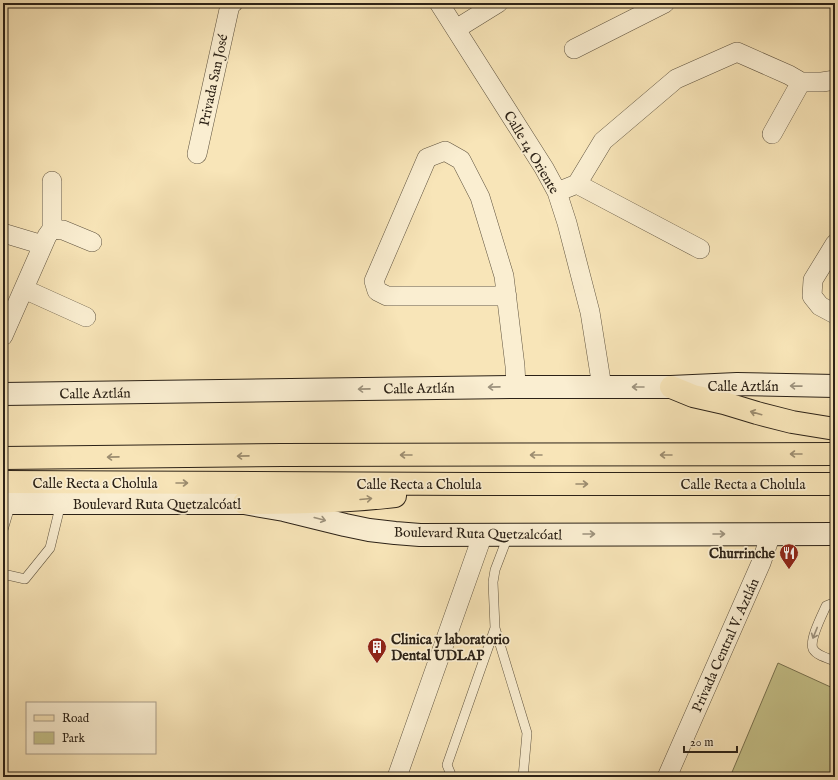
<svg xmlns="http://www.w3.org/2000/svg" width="838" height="780" font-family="'IM FELL English',serif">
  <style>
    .green { fill: #c5c28a; stroke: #787250 }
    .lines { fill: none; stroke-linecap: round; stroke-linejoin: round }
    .lane-casing { stroke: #5f533f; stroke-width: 10 }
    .street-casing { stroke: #5f533f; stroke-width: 20 }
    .secondary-casing { stroke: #2c2217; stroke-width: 24 }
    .primary-casing { stroke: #2c2217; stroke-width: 24 }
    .lane { stroke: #faeed1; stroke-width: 9 }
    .street { stroke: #faeed1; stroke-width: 19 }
    .secondary { stroke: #faeed1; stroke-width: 22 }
    .primary { stroke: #f8e5b8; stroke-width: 22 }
    .oneway { stroke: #9d927d }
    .oneway2 { stroke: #9c8d70 }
    .labels { text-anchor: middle; stroke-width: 3.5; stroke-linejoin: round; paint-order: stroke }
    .street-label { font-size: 14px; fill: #2c2217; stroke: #faeed1 }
    .poi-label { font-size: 14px; font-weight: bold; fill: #2c2217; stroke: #faeed1; text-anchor: end }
  </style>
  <rect width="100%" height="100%" fill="#f8e5b8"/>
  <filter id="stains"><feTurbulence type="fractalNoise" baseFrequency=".005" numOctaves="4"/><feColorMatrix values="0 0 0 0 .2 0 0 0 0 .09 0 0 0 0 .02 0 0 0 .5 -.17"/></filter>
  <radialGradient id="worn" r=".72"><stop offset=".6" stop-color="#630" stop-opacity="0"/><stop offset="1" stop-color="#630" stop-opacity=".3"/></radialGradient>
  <path class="green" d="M778,663L835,689V777H730Z"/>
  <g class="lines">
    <defs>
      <path id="lane" d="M3,530L11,503
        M508,536L495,570L493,582L495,628L527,733L523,777
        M3,574L25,579L50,548L61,503
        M835,603L831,604L826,606C822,615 809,640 813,649C817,656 828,658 835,661
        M452,777L447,765L495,628"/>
      <path id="street" d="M439,3L544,168L557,192L567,223L590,312L602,387
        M456,29L498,3
        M574,49L665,3
        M772,134L801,82
        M197,154L230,5L233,3
        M52,181V229
        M577,184L700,249
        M557,192L577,184L603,141L676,79L737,52L789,75L801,82H822L835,80
        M3,233L43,245
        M835,244L813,280L812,296L820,306L835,314
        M24,289L86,317
        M507,296H387L377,291L374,281L427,158L445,151L461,160L480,197L504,276L515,366L516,387
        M3,336L47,236L52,229L63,230L92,242
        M397,777L483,534
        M667,777L761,563L771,534"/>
      <path id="secondary" d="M3,394L516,387H671L737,384L835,386
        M3,503H244L284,510L345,525L369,530L395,533L420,535L835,534"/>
      <path id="primary" d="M671,387L693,396L724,403L757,413L792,422L835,429
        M3,458L282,455L835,454
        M3,482L473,484H835
        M244,503C294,503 345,502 395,496"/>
    </defs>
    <use href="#lane" class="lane-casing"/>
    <use href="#street" class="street-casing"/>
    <use href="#secondary" class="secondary-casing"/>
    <use href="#primary" class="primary-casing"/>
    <use href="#lane" class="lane"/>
    <use href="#street" class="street"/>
    <use href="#secondary" class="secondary"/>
    <use href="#primary" class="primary"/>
  </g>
  <defs><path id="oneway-shaft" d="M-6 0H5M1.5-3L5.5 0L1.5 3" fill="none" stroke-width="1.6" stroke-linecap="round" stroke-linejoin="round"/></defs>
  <g class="oneway">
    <use href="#oneway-shaft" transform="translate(796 386) rotate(-179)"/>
    <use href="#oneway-shaft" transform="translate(494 387) rotate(179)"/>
    <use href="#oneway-shaft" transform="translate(638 387) rotate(180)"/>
    <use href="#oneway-shaft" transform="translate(364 389) rotate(179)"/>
    <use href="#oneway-shaft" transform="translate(320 519) rotate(15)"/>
    <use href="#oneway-shaft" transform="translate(589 534)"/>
    <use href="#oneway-shaft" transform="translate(719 534)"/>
    <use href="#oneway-shaft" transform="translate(815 633) rotate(112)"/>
  </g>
  <g class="oneway2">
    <use href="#oneway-shaft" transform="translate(756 413) rotate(-164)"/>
    <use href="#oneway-shaft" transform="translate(796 454) rotate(180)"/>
    <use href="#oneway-shaft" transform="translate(406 455) rotate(180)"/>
    <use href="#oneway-shaft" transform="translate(536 455) rotate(180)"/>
    <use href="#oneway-shaft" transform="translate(666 455) rotate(180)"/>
    <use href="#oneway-shaft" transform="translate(243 456) rotate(179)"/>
    <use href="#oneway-shaft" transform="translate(113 457) rotate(179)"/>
    <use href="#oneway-shaft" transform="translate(182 483)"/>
    <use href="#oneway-shaft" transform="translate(582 484)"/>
    <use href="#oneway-shaft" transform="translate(366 499) rotate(-5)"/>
  </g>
  <defs>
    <symbol id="restaurant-pin" viewBox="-11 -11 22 30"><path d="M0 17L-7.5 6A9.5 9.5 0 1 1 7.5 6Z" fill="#8f2418" stroke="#faeed1"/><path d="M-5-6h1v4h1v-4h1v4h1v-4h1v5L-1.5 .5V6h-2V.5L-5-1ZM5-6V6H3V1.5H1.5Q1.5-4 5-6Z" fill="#fff"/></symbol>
    <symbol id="building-pin" viewBox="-11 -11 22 30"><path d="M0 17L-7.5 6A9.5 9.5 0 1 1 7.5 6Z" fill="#8f2418" stroke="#faeed1"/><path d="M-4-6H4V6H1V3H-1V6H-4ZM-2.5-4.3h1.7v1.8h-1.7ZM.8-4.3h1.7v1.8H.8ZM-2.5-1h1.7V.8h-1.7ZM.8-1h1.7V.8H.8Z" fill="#fff"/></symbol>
  </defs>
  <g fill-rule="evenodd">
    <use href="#restaurant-pin" x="778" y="542" width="22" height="30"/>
    <use href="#building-pin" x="366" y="636" width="22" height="30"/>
  </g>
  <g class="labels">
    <g class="street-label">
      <text transform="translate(213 80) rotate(-78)" y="5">Privada San José</text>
      <text transform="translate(532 152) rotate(59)" y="5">Calle 14 Oriente</text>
      <text x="743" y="391">Calle Aztlán</text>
      <text transform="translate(419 388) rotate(-1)" y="5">Calle Aztlán</text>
      <text transform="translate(95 393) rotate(-1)" y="5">Calle Aztlán</text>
      <text x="95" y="488">Calle Recta a Cholula</text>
      <text x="419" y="489">Calle Recta a Cholula</text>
      <text x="743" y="489">Calle Recta a Cholula</text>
      <text x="157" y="509">Boulevard Ruta Quetzalcóatl</text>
      <text transform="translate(478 533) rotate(1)" y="5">Boulevard Ruta Quetzalcóatl</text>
      <text transform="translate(725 645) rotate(-66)" y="5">Privada Central V. Aztlán</text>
    </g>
    <g class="poi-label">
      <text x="775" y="558">Churrinche</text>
      <text x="391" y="644" text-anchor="start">Clinica y laboratorio<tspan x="391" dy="16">Dental UDLAP</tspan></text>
    </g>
  </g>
  <rect width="838" height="780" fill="none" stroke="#f8e5b8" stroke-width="16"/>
  <rect x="4" y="4" width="830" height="772" fill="none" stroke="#2c2217" stroke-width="2"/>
  <rect x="8" y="8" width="822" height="764" fill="none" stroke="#2c2217"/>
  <rect x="26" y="702" width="130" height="52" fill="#faeed1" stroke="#a89c87"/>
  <rect x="34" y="715" width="20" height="6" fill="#f8e5b8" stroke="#a89c87"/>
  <text x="62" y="722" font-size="12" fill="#2c2217">Road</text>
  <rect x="34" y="732" width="20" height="12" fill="#c5c28a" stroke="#a89c87"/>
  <text x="62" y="742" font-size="12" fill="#2c2217">Park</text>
  <path d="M684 746v6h53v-6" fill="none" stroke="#2c2217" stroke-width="2"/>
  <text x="690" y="746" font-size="12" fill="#2c2217" stroke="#faeed1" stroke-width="3" paint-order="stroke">20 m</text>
  <rect width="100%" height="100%" filter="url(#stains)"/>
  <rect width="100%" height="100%" fill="url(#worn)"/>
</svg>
